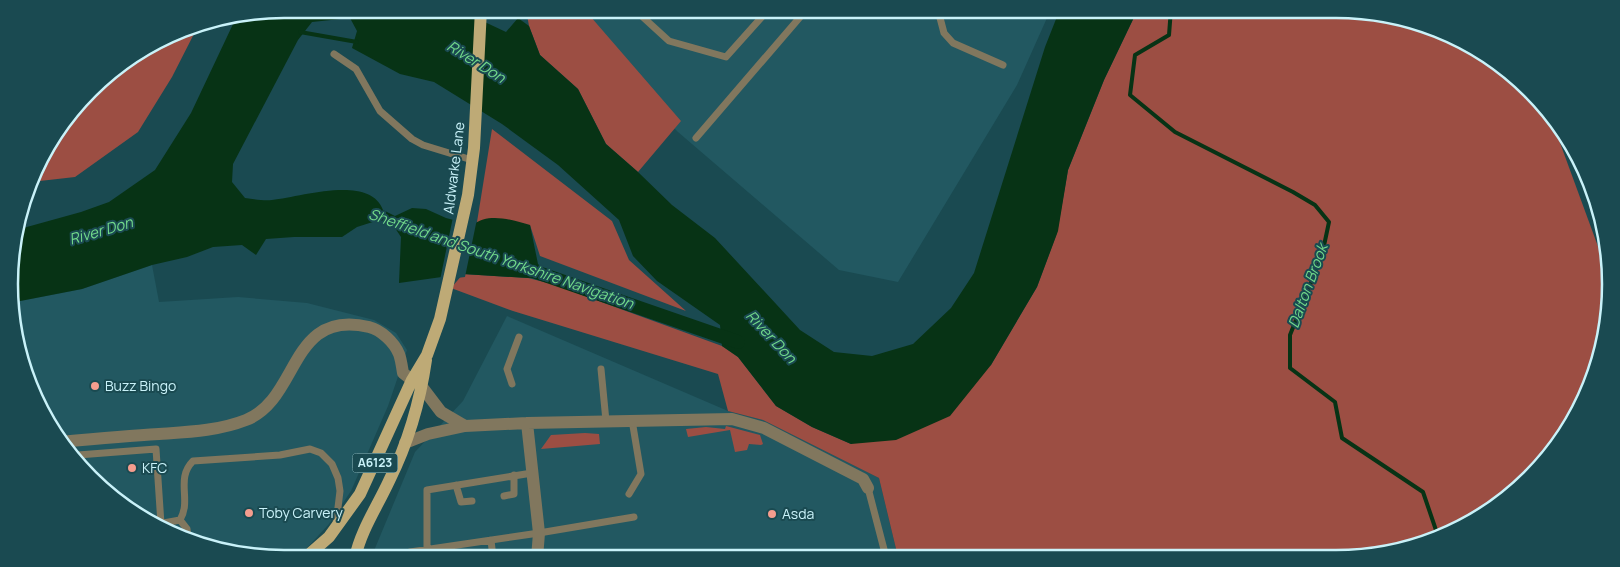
<svg xmlns="http://www.w3.org/2000/svg" width="1620" height="567" font-family="Manrope,sans-serif">
  <style>
    .built { fill: #225861 }
    .green { fill: #9c4e43 }
    .water { fill: #073315 }
    .pier { fill: #1a4a51 }
    .lines { fill: none; stroke-linecap: round; stroke-linejoin: round }
    .stream { stroke: #073315; stroke-width: 4 }
    .canal { stroke: #073315; stroke-width: 14 }
    .lane { stroke: #81775e; stroke-width: 7 }
    .street { stroke: #81775e; stroke-width: 12 }
    .primary { stroke: #beaa76; stroke-width: 12 }
    .poi-dot { fill: #f59d8e; stroke: #1a4a51; stroke-width: 2 }
    .labels { text-anchor: middle; stroke-width: 4; stroke-linejoin: round; paint-order: stroke }
    .shield { fill: #1a4a51; stroke: #94c0c7; stroke-width: 1 }
    .shield-label { font-size: 12px; font-weight: bold; fill: #c9f2f9 }
    .street-label { font-size: 14px; fill: #c9f2f9; stroke: #1a4a51 }
    .poi-label { font-size: 14px; fill: #c9f2f9; stroke: #1a4a51; text-anchor: start }
    .water-label { font-size: 15px; font-style: italic; fill: #72d98a; stroke: #1a4a51 }
    .rim { fill: none; stroke: #c9f2f9; stroke-width: 2.5 }
  </style>
  <rect width="100%" height="100%" fill="#1a4a51"/>
  <path class="built" d="M558,9H1051L1017,85L898,282L839,270L678,132L560,13Z
    M152,265L159,302L238,297L307,303L374,320L396,333L407,350L388,406L351,491L329,524L306,549L295,558H283L213,549L131,512L55,436L18,354L15,302L82,289Z
    M507,316L728,411L763,420L879,478L898,557L371,558L415,452L463,401Z"/>
  <path class="green" d="M526,9H584L681,121L638,172L606,144L578,89L540,55L529,26Z
    M1138,9H1336L1407,18L1504,65L1552,121L1607,271L1602,354L1574,421L1518,490L1458,530L1373,556L898,557L879,478L763,420L728,411L718,374L513,311L451,288L463,274L528,278L552,284L722,346L738,357L776,406L812,427L851,444L991,365L1037,287L1057,233L1068,170L1104,80Z
    M198,26L172,77L138,132L75,177L31,182L37,162L102,77L179,30Z
    M492,129L612,221L629,260L686,311L540,256L530,225L477,222Z
    M726,426L760,435L763,444L761,445L749,444L747,450L735,452L730,430L688,437L686,429L706,427L725,429Z
    M585,433L599,434L600,444L541,449L551,435Z"/>
  <path class="water" d="M284,9H457L506,32L518,18L529,26L540,55L578,89L606,144L638,172L672,205L715,238L800,330L834,352L872,356L913,344L951,308L974,273L1045,47L1060,9H1138L1104,80L1068,170L1058,231L1037,287L991,365L950,416L896,440L851,444L812,427L776,406L738,357L722,346L720,325L657,281L633,256L619,220L558,165L502,124L434,82L400,74L352,48L357,31L350,18L312,22L298,40L233,164L232,182L245,198C254,199 264,201 272,200C301,197 370,174 383,210L395,216L412,208L426,209L446,218L473,225C488,212 513,220 530,225L538,264L545,270L542,277L528,278L463,274L399,283L401,237L393,225L379,220L357,227L342,237H294L266,239L256,255L242,245L213,247L187,257L152,265L82,289L15,302L11,248L16,230L81,212L109,202L155,170L191,113L234,22L238,18Z"/>
  <path class="pier" d="M453,217L472,222L477,219L465,277L440,280Z"/>
  <g class="lines">
    <path class="stream" d="M1171,9L1169,35L1135,55L1130,95L1175,132L1293,192L1315,205L1329,222L1322,255L1290,335V368L1335,402L1342,438L1423,492L1438,536
      M300,32L357,42"/>
    <path class="canal" d="M527,269L738,342"/>
    <path class="lane" d="M634,9L669,41L726,57L769,9
      M919,9C932,19 955,11 970,9
      M939,14L944,33L953,43L1003,65
      M334,54L356,69L380,111L412,139L423,145L472,160
      M696,138L807,9
      M601,369L606,421
      M512,384L507,369L519,337
      M76,457L78,455L156,449L161,524
      M456,485L461,502L472,501
      M868,488L886,557
      M629,494L641,474L632,420
      M504,496L514,494V475
      M180,520L187,529L188,538
      M158,524L180,520C192,500 175,479 193,461L280,455L310,449L321,453L332,464L338,478L340,491L336,524
      M491,540L493,558
      M427,549V490L532,473
      M404,558L410,552L539,533L634,517"/>
    <path class="street" d="M527,423L539,533L537,558
      M465,426L527,423L732,419L764,428L863,479L868,488
      M60,442C93,439 126,436 159,434C188,432 218,431 246,420C300,399 289,308 369,327C381,330 394,342 399,354C401,359 402,367 403,373L412,380
      M405,443L428,434L465,426L441,412L422,387"/>
    <path class="primary" d="M305,558L329,537L360,494L412,380L427,355L440,319L468,195L474,148L481,9
      M355,558C361,530 377,507 389,481C408,443 420,402 426,360"/>
  </g>
  <g class="poi-dot">
    <circle cx="95" cy="386" r="5"/>
    <circle cx="132" cy="468" r="5"/>
    <circle cx="249" cy="513" r="5"/>
    <circle cx="772" cy="514" r="5"/>
  </g>
  <g class="labels">
    <rect class="shield" x="352.5" y="453.5" width="45" height="19" rx="4"/>
    <g class="shield-label">
      <text x="375" y="467">A6123</text>
    </g>
    <g class="street-label">
      <text transform="translate(454 168) rotate(-83)" y="5">Aldwarke Lane</text>
    </g>
    <g class="poi-label">
      <text x="105" y="391">Buzz Bingo</text>
      <text x="142" y="473">KFC</text>
      <text x="259" y="518">Toby Carvery</text>
      <text x="782" y="519">Asda</text>
    </g>
    <g class="water-label">
      <text transform="translate(476 62) rotate(32)" y="5">River Don</text>
      <text transform="translate(101 231) rotate(-16)" y="5">River Don</text>
      <text transform="translate(501 259) rotate(19)" y="5">Sheffield and South Yorkshire Navigation</text>
      <text transform="translate(1308 286) rotate(-70)" y="5">Dalton Brook</text>
      <text transform="translate(771 337) rotate(47)" y="5">River Don</text>
    </g>
  </g>
  <path d="M0 0H1620V567H0ZM284 18H1336A266 266 0 0 1 1602 284V284A266 266 0 0 1 1336 550H284A266 266 0 0 1 18 284V284A266 266 0 0 1 284 18Z" fill="#1a4a51" fill-rule="evenodd"/>
  <path class="rim" d="M284 18H1336A266 266 0 0 1 1602 284V284A266 266 0 0 1 1336 550H284A266 266 0 0 1 18 284V284A266 266 0 0 1 284 18Z"/>
</svg>
